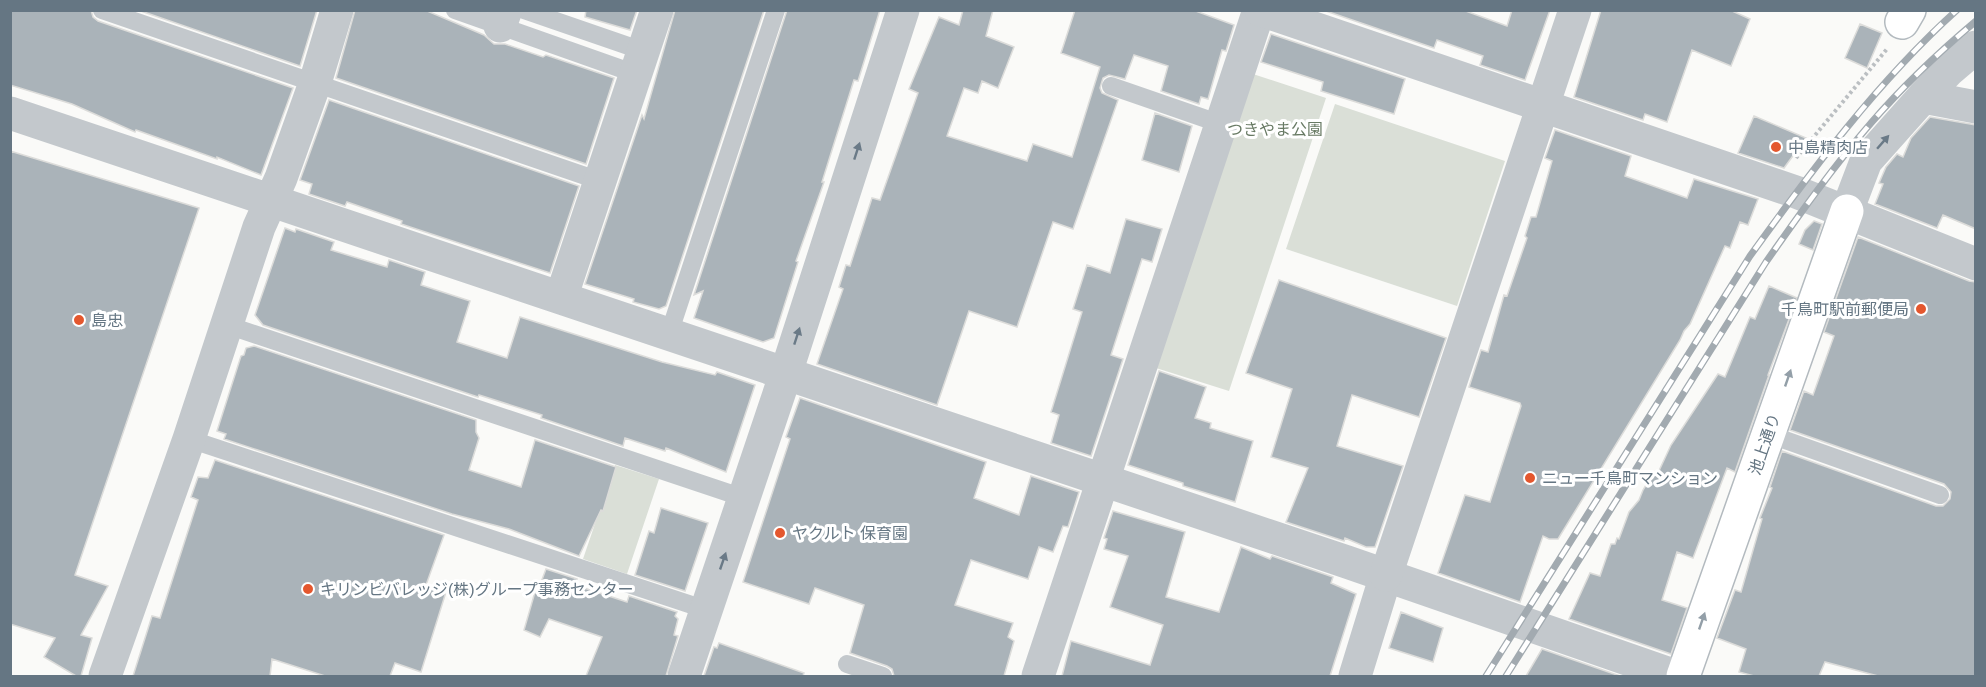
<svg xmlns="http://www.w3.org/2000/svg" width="1986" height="687" font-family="Helvetica,'Noto Sans JP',sans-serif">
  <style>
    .green { fill: #dadfd7 }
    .building { fill: #aab3b9; stroke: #dcdcda; stroke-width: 1.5 }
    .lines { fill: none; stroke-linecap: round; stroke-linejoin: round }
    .secondary-casing { stroke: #b3babf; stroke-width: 36 }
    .path { stroke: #bbbfc2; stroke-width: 4; stroke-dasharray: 3 3; stroke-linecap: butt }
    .service { stroke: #c3c8cc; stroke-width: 18 }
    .minor { stroke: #c3c8cc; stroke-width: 33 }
    .tertiary { stroke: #c3c8cc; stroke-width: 33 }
    .secondary { stroke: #fff; stroke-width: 33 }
    .rail-casing { stroke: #a2aab0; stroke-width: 7 }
    .rail { stroke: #fff; stroke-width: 4.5; stroke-dasharray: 14; stroke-linecap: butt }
    .oneway { fill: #6a7a87 }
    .oneway2 { fill: #939fa8 }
    .poi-dot { fill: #e4572e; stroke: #fff; stroke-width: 2 }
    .labels { text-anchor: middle; stroke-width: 6; stroke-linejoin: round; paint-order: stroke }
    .park-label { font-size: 16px; fill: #687a64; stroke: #fff }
    .poi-label { font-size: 16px; fill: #657683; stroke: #fff; text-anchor: start }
    .street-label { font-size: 16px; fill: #657683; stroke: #fff }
  </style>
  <rect width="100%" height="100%" fill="#fafaf8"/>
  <path class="green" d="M1253,74L1326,98L1229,391L1156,368Z
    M1335,104L1505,161L1457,306L1286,249Z
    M615,465L659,479L627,574L583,559Z"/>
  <path class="building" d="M10,10H91L93,17L98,21L293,88L261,175L217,157V159L136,130L135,132L72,104L10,85Z
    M138,10H317L300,66Z
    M355,10H425L484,35L494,44H505L543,57L546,55L614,78L586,164L336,78Z
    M586,10H637L630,30L585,17Z
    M675,10H764L666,306L659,309L633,302L634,299L585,284L642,115L644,119Z
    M787,10H880L858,81L854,80L837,134L822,182H824L796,261L798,262L774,338L763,342L694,318L703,291L694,295Z
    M963,10H993L986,36L1014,47L998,88L982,81L978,93L964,88L947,136L1027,161L1033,144L1072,157L1100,67L1061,53L1075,10H1193L1234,25L1226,51L1222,50L1208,99L1201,97L1199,104L1161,91L1168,66L1134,55L1125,79L1109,75L1103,78L1100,88L1102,93L1118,100L1073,229L1053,222L1017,327L969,311L937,405L817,364L843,289L839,287L846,265L850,266L872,198L880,200L918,93L909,89L939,17L959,25Z
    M1323,10H1463L1507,26L1512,10H1550L1525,80L1480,65L1483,56L1437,40L1434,48Z
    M1601,10H1730L1750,19L1731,66L1692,50L1667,122L1645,114L1643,120L1574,97Z
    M1860,24L1882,33L1867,68L1845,58Z
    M1271,34L1405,79L1394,114L1321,91L1323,82L1261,62Z
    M329,100L579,186L550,273L401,224L402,221L347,202L345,206L309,194L312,184L300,180Z
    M1155,113L1192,126L1179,172L1142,160Z
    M1754,116L1806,138L1784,168L1738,153Z
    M1930,117L1976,125V229L1943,215L1937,228L1875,204L1883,184L1879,183L1886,167L1897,154L1903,157L1911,138Z
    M1555,130L1631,156L1625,176L1687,198L1694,179L1758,199L1748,225L1740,222L1730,248L1725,246L1690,324L1684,331L1680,340L1558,539H1549L1543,536L1520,602L1438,573L1465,495L1490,502L1521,406L1520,403L1469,387L1481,350L1488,352L1504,295L1507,296L1527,238L1525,236L1531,217H1536L1552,161L1545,158Z
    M10,151L199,208L75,575L108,586L81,635L92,638L81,676H76L44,657L55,638L10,624Z
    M1126,219L1162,229L1152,262L1142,259L1111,355L1123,359L1091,456L1051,443L1059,415L1051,412L1082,312L1073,309L1087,265L1110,273Z
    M1814,221L1822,224L1813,250L1799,244L1805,230Z
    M285,228L295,232L296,229L334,242L331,250L387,267L389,260L425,272L421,285L470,301L457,342L507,358L520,317L662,362L715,375L717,372L755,385L726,472L666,448L665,451L625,438L623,446L541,418L542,415L479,395L478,397L263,325L255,315Z
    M1858,237L1969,281L1976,282V676H1878L1825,662L1819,676H1754L1739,672L1746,649L1717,638L1735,590L1741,592L1762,519L1760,518L1772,488L1770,487L1782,451L1936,506H1943L1950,499L1951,492L1944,484L1790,430L1804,391L1813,395L1834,336L1824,332Z
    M1279,280L1446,338L1419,417L1352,395L1337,446L1403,466L1375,547H1366L1345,538L1344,541L1286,522L1308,468L1271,457L1292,389L1246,373Z
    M1769,286L1797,298L1768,375H1769L1735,472L1727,468L1693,558L1677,552L1662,600L1687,608L1671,654L1569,619L1590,573L1600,576L1611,544H1615L1617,538L1619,539L1629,512L1639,500L1643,490L1652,475H1657L1671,445L1718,374L1725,377L1750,317L1755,319Z
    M254,346L476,420V432L479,438L469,470L521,487L535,440L616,467L603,511L601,510L579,556L509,529L452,514L224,439L226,434L217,431L241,356L244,355L246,348Z
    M1159,371L1206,387L1195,418L1211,423L1210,428L1253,441L1235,502L1183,486V483L1128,465Z
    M800,398L986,462L974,498L1019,515L1031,476L1079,492L1068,527L1063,526L1053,552L1039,547L1028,579L971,560L955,605L1013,623L1008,637L1014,641L1004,676H894L892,669L887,666L850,653L864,605L815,588L809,604L743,582L790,439L786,437Z
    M215,460L444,535L426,585L446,592L421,672L395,663L390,676H325L272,659L270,676H133L152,616L160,618L198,500L191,497L198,477L208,478Z
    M661,508L708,523L685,591L635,575L649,531L654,533Z
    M1113,511L1185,532L1166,597L1219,612L1241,547L1270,559L1272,556L1333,577L1331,583L1356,594L1330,676H1062L1071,641L1150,665L1163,625L1110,607L1128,556L1104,549L1107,539L1104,538Z
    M546,569L577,579L575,585L627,602L629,596L677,612L675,616L678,619L674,635L678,636L666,676H586L602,637L549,619L540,637L524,630L537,585H540Z
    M1401,612L1443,628L1433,662L1389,648Z
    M719,643L804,673L803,676H704L714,647L717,648Z
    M1542,649L1620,676H1526Z"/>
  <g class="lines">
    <defs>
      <path id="secondary" d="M1902,22L1909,10
        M1683,676L1847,211"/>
    </defs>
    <use href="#secondary" class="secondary-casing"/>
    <path class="path" d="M1796,158L1887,49"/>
    <path class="service" d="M102,10L600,181
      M455,10L636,74
      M524,10L643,51
      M1111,86L1221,124
      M227,325L744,498
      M669,334L776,10
      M1768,434L1940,495
      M189,439L707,610
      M847,664L883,676"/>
    <path class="minor" d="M500,26L506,10
      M1923,97L1976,107
      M10,113L1347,562L1676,676
      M1847,211L1866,161L1923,97L1948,71L1976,47
      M561,298L657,10
      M105,676L189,439L259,227L281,178L315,83L337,10
      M684,676L786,373L903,10
      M1038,676L1259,10
      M1355,676L1386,575"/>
    <path class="tertiary" d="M1261,10L1796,192L1976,264
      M1386,575L1575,10"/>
    <use href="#secondary" class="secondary"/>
    <defs>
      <path id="rail" d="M1486,676L1750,256C1812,170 1877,82 1957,10
        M1506,676L1766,262C1799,215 1833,167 1871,123C1903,86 1938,53 1976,21"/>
    </defs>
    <use href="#rail" class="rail-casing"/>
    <use href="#rail" class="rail"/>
  </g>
  <defs><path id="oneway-solid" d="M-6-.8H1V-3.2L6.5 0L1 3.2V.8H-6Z" transform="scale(1.5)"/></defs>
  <g class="oneway">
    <use href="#oneway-solid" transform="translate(1883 142) rotate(-49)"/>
    <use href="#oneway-solid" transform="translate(857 151) rotate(-72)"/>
    <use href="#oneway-solid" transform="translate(797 336) rotate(-72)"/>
    <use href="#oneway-solid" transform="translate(723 561) rotate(-71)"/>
  </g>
  <g class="oneway2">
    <use href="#oneway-solid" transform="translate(1788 378) rotate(-71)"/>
    <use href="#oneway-solid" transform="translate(1702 621) rotate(-71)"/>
  </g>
  <g class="poi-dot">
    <circle cx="1776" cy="147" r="6"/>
    <circle cx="1921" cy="309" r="6"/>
    <circle cx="79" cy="320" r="6"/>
    <circle cx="1530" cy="478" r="6"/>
    <circle cx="780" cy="533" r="6"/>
    <circle cx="308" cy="589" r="6"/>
  </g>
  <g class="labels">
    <g class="park-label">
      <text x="1275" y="135">つきやま公園</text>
    </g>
    <g class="poi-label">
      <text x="1788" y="153">中島精肉店</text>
      <text x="1909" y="315" text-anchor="end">千鳥町駅前郵便局</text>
      <text x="91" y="326">島忠</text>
      <text x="1542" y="484">ニュー千鳥町マンション</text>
      <text x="792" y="539">ヤクルト 保育園</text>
      <text x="320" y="595">キリンビバレッジ(株)グループ事務センター</text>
    </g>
    <g class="street-label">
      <text transform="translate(1764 444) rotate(-71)" y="6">池上通り</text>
    </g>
  </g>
  <rect width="1986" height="687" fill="none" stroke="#657683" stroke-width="24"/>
</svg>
